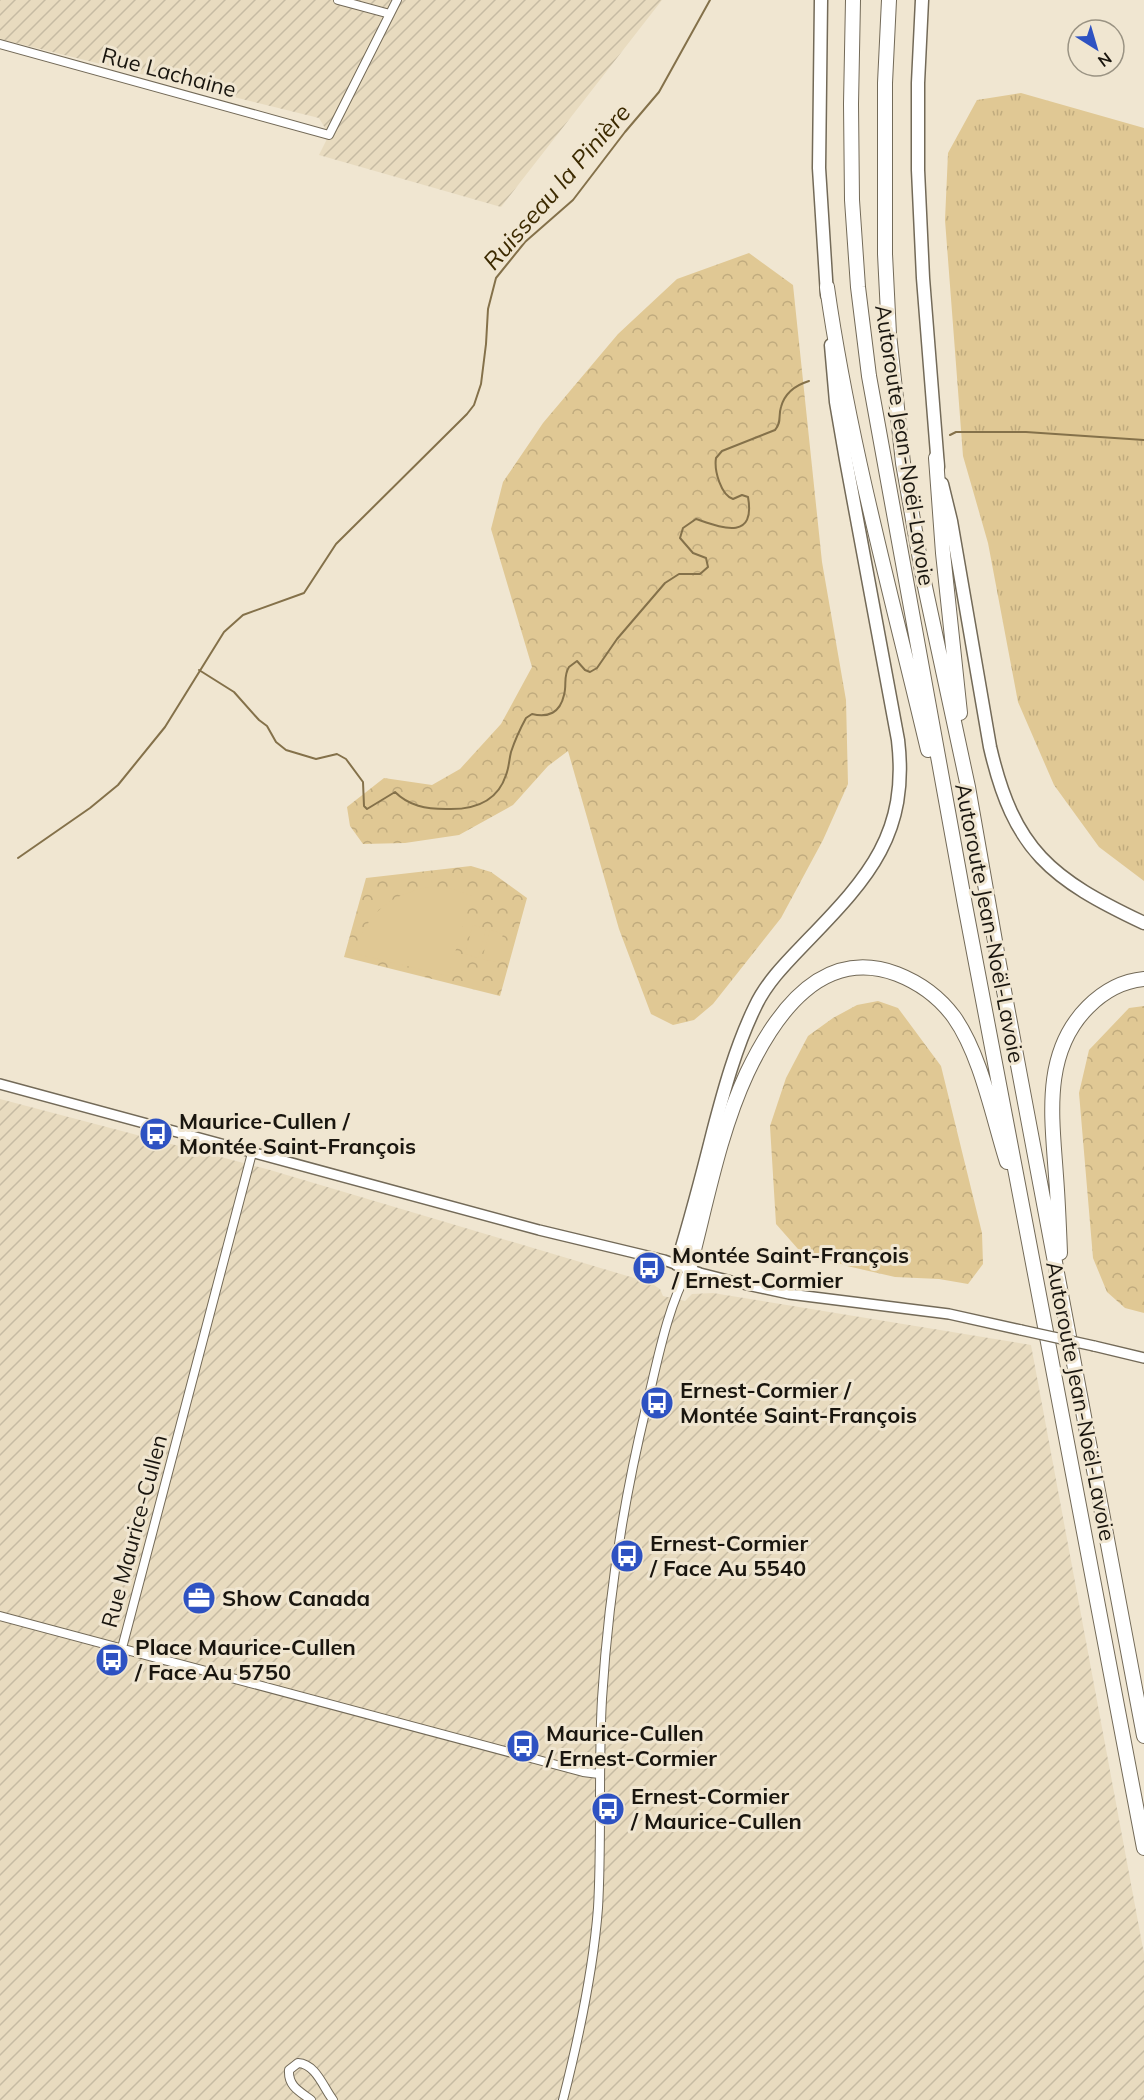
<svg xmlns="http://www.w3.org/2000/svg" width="1144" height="2100" font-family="Mulish,sans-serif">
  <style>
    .industrial { fill: url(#industrial-furrows) }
    .grass { fill: url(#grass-tufts) }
    .forest { fill: url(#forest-crowns) }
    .pitch { fill: #e0c894 }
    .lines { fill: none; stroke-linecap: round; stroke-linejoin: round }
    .stream { stroke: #84714a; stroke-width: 2 }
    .minor-casing { stroke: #736a58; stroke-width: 10 }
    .tertiary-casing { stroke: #736a58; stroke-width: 12 }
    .trunk-casing { stroke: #736a58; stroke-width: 15 }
    .motorway-casing { stroke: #736a58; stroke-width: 16 }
    .minor { stroke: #fff; stroke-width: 8 }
    .tertiary { stroke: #fff; stroke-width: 9 }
    .trunk { stroke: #fff; stroke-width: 12 }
    .motorway { stroke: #fff; stroke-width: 14 }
    .tertiary-bridge-casing { stroke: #736a58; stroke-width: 12; stroke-linecap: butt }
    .tertiary-bridge { stroke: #fff; stroke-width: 9 }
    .labels { text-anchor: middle; stroke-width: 6; stroke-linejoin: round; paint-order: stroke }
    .street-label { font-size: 22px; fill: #1a160f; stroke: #f0e6d1 }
    .poi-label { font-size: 22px; font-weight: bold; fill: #1a160f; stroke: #f0e6d1; text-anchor: start }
    .water-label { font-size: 24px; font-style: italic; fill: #3c2a00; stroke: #f0e6d1 }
  </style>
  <defs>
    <pattern id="industrial-furrows" width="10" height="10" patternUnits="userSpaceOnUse" patternTransform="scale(1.5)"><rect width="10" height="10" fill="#e8dbbf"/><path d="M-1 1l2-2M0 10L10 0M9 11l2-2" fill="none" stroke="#c6bba3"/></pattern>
    <pattern id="grass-tufts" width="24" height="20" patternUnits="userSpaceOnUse" patternTransform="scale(1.5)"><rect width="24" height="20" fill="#e0c894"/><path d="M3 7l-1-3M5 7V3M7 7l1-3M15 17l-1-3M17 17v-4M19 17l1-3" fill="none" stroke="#c0ab7e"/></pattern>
    <pattern id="forest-crowns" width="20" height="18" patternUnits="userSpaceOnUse" patternTransform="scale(1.5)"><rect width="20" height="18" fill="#e0c894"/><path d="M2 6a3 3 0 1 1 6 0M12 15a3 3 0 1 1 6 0" fill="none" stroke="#c0ab7e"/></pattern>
  </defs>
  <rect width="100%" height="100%" fill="#f0e6d1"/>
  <path class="industrial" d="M0,0H662L501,207L319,155L329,135L319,118L0,39Z
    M0,1099L270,1170L651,1283L660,1289L663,1296L685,1301L692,1294L713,1293L1031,1345L1144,1954V2100H0Z"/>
  <path class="grass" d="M1021,93L1144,128V881L1099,847L1054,785L1018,702L988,543L963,456L945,220L948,153L977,100Z"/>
  <path class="forest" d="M749,253L793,285L822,562L846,700L848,784L823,840L781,918L713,1004L694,1020L673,1025L651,1014L619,929L568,751L548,766L513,805L459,835L405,843L363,844L350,826L347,807L384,778L432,785L460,769L501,724L532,667L491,529L503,482L543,423L618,334L677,279Z
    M471,866L491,872L527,898L500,996L344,957L366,878Z
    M878,1001L898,1008L941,1066L982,1233L983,1264L968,1284L939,1279L895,1277L847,1266L798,1249L776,1224L770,1126L786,1078L808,1036L833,1018L857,1005Z
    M1144,1006V1313L1125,1308L1107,1292L1093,1258L1079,1093L1089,1050L1129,1008Z"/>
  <path class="pitch" d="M429,887H446L472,896L448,976L353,953C369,913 386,896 429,887Z
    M473,925L486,929L478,958L465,954Z
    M490,930L503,934L496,962L482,959Z"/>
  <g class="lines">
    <path class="stream" d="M950,435L956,432H1026L1144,440
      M199,670L234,692L259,720L267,726L276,742L286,750L316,759L337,754L346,759L363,782L364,806L367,809L395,792C409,806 426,809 446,809C472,810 497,803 506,775C509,768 509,760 511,752C515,740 520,729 526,718L532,714C548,718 560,713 564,695C567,685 563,676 569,667L577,661L585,670L590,672L597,668L617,639L665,583L679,574H700L708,567L706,558L693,553L680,538L683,528L696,519C720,527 756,542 748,497L742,495L733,499C721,495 714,471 716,458L722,451L775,430C782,422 778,416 781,407C785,392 796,385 809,381
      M18,858L90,808L118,785L165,727L224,632L243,615L304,593L336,544L467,414L474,405L481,384L486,344L488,309L496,278L525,242L573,200L625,132L659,92L710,0"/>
    <defs>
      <path id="minor" d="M338,0L390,14
        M0,44L329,135L397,0
        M0,1616L583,1772L599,1774
        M122,1648L252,1153
        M311,2100C299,2091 288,2086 289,2070L298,2063C316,2064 323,2087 333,2100
        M563,2100C579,2037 593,1973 598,1908C602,1839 598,1769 602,1699C608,1601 623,1503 646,1408C657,1364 667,1307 689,1269"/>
      <path id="tertiary" d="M0,1084L539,1230L664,1260L700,1273L747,1285L789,1294L949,1314L1021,1330
        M1094,1346L1144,1358"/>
      <path id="trunk" d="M821,0L819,168L827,295
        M922,0L918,83V170L923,278L938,467
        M942,484L951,521L990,747C1014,851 1051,879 1144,923
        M677,1264C690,1221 702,1176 713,1132C724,1090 736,1046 755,1007C767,981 789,960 809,939C869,877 909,833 898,740L846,460L836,402L831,345"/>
      <path id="motorway" d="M853,0L851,104L852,200L858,287L869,376L965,905L1144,1848
        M889,0L885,83V254L889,334L903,463L924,582L968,787L999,964L1144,1736
        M827,287C849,442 892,597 928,750
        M936,458L943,553L960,713
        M1060,1253C1059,1227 1058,1201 1056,1176C1052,1117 1042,1053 1088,1007C1104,991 1122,981 1144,979
        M689,1269C706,1205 719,1133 747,1073C775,1014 822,946 897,974C920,983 940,998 954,1017C981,1055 993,1118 1007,1162"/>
    </defs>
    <use href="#minor" class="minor-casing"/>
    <use href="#tertiary" class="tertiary-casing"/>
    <use href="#trunk" class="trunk-casing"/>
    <use href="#motorway" class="motorway-casing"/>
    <use href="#minor" class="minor"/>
    <use href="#tertiary" class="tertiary"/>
    <use href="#trunk" class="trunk"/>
    <use href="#motorway" class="motorway"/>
    <defs>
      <path id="tertiary-bridge" d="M1021,1330L1094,1346"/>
    </defs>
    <use href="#tertiary-bridge" class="tertiary-bridge-casing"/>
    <use href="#tertiary-bridge" class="tertiary-bridge"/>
  </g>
  <defs>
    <symbol id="bus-disc" viewBox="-11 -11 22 22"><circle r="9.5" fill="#2e52c2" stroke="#f0e6d1"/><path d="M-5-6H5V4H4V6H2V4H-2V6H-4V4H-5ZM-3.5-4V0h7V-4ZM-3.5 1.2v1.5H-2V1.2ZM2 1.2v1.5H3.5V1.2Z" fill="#fff"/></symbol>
    <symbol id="office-disc" viewBox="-11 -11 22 22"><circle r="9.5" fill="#2e52c2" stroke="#f0e6d1"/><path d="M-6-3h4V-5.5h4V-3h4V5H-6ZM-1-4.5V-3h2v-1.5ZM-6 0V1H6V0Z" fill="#fff"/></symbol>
  </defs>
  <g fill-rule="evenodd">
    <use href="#bus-disc" x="137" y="1115" width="38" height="38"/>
    <use href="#bus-disc" x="630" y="1249" width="38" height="38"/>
    <use href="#bus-disc" x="638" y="1384" width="38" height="38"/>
    <use href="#bus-disc" x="608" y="1537" width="38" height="38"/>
    <use href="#office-disc" x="180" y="1579" width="38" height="38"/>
    <use href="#bus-disc" x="93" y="1641" width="38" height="38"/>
    <use href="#bus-disc" x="504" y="1727" width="38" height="38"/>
    <use href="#bus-disc" x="589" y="1790" width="38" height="38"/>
  </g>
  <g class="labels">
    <g class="street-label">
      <text transform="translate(169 72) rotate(15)" y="8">Rue Lachaine</text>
      <text transform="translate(905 445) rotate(81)" y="8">Autoroute Jean-Noël-Lavoie</text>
      <text transform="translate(990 923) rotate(79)" y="8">Autoroute Jean-Noël-Lavoie</text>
      <text transform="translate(1081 1401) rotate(79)" y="8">Autoroute Jean-Noël-Lavoie</text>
      <text transform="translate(134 1531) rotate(-75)" y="8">Rue Maurice-Cullen</text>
    </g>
    <g class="poi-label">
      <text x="179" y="1129">Maurice-Cullen /<tspan x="179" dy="25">Montée Saint-François</tspan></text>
      <text x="672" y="1263">Montée Saint-François<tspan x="672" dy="25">/ Ernest-Cormier</tspan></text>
      <text x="680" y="1398">Ernest-Cormier /<tspan x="680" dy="25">Montée Saint-François</tspan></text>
      <text x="650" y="1551">Ernest-Cormier<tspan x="650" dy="25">/ Face Au 5540</tspan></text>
      <text x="222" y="1606">Show Canada</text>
      <text x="135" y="1655">Place Maurice-Cullen<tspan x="135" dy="25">/ Face Au 5750</tspan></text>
      <text x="546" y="1741">Maurice-Cullen<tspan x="546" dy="25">/ Ernest-Cormier</tspan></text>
      <text x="631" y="1804">Ernest-Cormier<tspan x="631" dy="25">/ Maurice-Cullen</tspan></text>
    </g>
    <g class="water-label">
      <text transform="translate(557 187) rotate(-49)" y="8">Ruisseau la Pinière</text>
    </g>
  </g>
  <g transform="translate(1096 48) rotate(143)"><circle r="28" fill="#f0e6d1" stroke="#9a9383" stroke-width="1.5"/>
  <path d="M0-4.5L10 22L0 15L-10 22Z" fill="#2e52c2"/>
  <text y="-9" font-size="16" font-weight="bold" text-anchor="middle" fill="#1a160f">N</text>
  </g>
</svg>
